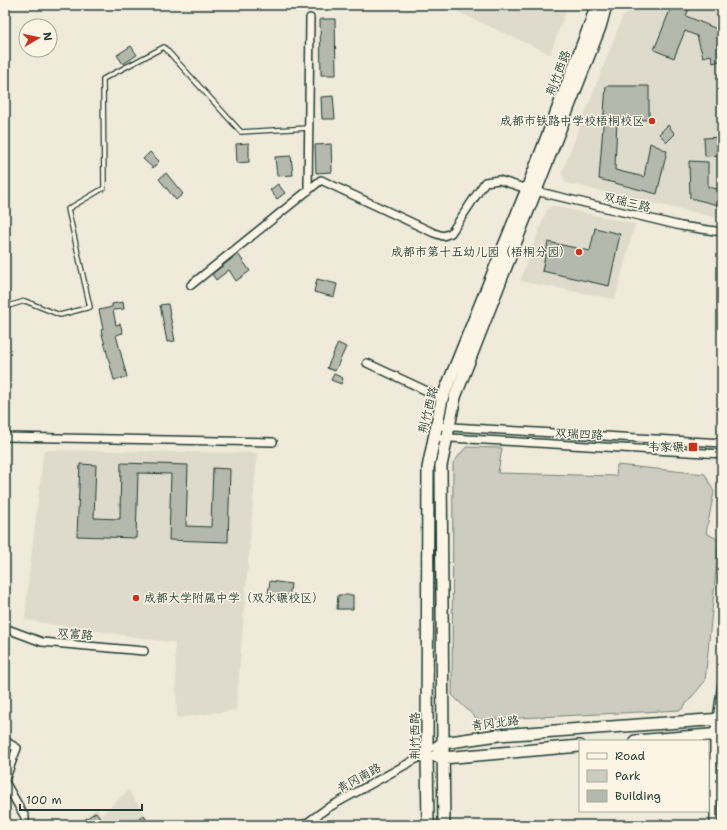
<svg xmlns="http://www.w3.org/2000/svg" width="727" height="830" font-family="'Shantell Sans','LXGW WenKai TC',sans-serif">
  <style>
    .built { fill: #dedbcc }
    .green { fill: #cccdbf; stroke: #76857a }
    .building { fill: #b5b9ad; stroke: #1f3d34 }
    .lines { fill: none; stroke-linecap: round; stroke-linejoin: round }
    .lane-casing { stroke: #1f3d34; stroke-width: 6 }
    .street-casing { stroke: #1f3d34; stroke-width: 10 }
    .secondary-casing { stroke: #1f3d34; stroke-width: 14 }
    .lane { stroke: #fcf5e5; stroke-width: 3.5 }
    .street { stroke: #fcf5e5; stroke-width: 7 }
    .secondary { stroke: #fcf5e5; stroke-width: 11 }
    .poi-dot { fill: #c8321e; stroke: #fcf5e5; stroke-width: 1.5 }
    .labels { text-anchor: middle; stroke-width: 3; stroke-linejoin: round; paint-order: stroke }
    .street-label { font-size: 12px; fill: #1f3d34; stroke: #fcf5e5 }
    .poi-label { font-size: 12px; fill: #1f3d34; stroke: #fcf5e5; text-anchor: end }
  </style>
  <rect width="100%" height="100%" fill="#efeada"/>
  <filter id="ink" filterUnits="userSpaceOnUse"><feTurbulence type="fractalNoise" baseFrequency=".025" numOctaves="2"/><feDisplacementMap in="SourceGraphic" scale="8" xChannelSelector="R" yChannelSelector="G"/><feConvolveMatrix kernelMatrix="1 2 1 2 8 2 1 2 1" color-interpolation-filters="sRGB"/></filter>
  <g filter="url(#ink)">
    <path class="built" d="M460,5H563L566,11L550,54L458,12Z
      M636,5H722V219L566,183L562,172L602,70L622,18Z
      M553,206L635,224L615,299L520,281L547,209Z
      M44,450L257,453L236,710L177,718L175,643L25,620L29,576Z
      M128,790L152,825H75L97,808L101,816Z"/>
    <path class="green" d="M466,447L502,448L498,473L616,476L617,465L705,474L714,492L706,533L719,540L705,681L681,710L478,720L452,695L453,463Z"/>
    <path class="building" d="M672,5H680L689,9L686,16L717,29L722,28V36L720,37L722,46V60L713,63L711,55L703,57L697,36L685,31L674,58L654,50Z
      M320,19H335L336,75H321Z
      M131,46L137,55L123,64L117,55Z
      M606,86H649V120L617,118L615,170L644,177L650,143L667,151L657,194L599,179Z
      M333,96L335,119H322L321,97Z
      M668,125L675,134L667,142L659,134Z
      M722,137V155L705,156L704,138Z
      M249,143V162L237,163L236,144Z
      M331,144L332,172L316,173L315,145Z
      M150,152L159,161L153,168L143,159Z
      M291,156L293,175L277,176L275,157Z
      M689,161L708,162V187L722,190V206L690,198Z
      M166,173L183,194L176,200L159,179Z
      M278,184L285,193L277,199L270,190Z
      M595,228L620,234L609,286L542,271L548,242L590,251Z
      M238,254L250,271L236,281L229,270L216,280L212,274Z
      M317,279L337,284L334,297L314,292Z
      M123,302L124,309L113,310L116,325L120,324L123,333L116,335L127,377L114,380L101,330L103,329L99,310L112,307V304Z
      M168,304L175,341L167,342L160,305Z
      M338,343L346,347L335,371L327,368Z
      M334,374L343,378L341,384L331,380Z
      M121,463L188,465L186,526L211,527L213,468L230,469L228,542L169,540L171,474L138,473L136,538L77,536L80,464L96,465L94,518L120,519Z
      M270,581L291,584L289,598L268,594Z
      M338,595H353V609H337Z
      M96,812L104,823L100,825H77Z
      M144,816L150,825H130Z"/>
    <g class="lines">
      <defs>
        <path id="lane" d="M5,307L25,301L60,315L90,307L68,209L104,188L103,79L164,47L241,132L309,128"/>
        <path id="street" d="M308,191L310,18
          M191,285L321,180L434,233L443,236L451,233L485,182L499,180L527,189L681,226L722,232
          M367,363L442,398
          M436,426L722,443
          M5,437L273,442
          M434,437L722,454
          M5,630H10L42,642L144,651
          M5,741L17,748L5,780
          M5,782L25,817V825
          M304,825L326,809L427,753
          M714,825V734L717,719L722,684"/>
        <path id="secondary" d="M635,741L722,734
          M437,747L443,743L498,735L722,719
          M436,756L443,758L580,746
          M428,825L427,753L428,468L442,399L527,189L591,22L596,5
          M444,825L443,743L441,466L455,397L600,27L606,5"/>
      </defs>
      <use href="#lane" class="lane-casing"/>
      <use href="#street" class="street-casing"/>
      <use href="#secondary" class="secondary-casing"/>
      <use href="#lane" class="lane"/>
      <use href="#street" class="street"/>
      <use href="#secondary" class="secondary"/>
    </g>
  </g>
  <g class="poi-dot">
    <circle cx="652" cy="121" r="4"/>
    <circle cx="579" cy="252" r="4"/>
    <rect x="688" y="442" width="10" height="10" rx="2"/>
    <circle cx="136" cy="598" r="4"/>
  </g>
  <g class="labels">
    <g class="street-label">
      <text transform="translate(558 73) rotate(-69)" y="4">荆竹西路</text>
      <text transform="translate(627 202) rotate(14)" y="4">双瑞三路</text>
      <text transform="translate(428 410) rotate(-76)" y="4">荆竹西路</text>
      <text transform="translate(579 434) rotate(3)" y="4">双瑞四路</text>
      <text transform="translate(75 634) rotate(5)" y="4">双富路</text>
      <text transform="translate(495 723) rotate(-7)" y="4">青冈北路</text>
      <text transform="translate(415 736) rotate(-90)" y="4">荆竹西路</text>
      <text transform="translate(359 778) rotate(-29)" y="4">青冈南路</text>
    </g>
    <g class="poi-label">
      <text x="644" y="125">成都市铁路中学校梧桐校区</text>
      <text x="571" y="256">成都市第十五幼儿园（梧桐分园）</text>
      <text x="684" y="451">韦家碾</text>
      <text x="144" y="602" text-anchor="start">成都大学附属中学（双水碾校区）</text>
    </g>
  </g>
  <rect width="727" height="830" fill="none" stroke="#fcf5e5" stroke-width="20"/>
  <rect x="10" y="10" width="707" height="810" fill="none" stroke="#1f3d34" stroke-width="1.5" filter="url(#ink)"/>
  <rect x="579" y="740" width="130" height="72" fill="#fcf5e5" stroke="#a4ab9e"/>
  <rect x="587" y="753" width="20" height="6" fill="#fcf5e5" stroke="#a4ab9e"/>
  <text x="615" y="760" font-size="12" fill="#1f3d34">Road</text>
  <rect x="587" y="770" width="20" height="12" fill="#cccdbf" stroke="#a4ab9e"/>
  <text x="615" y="780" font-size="12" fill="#1f3d34">Park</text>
  <rect x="587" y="790" width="20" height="12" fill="#b5b9ad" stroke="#a4ab9e"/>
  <text x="615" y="800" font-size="12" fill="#1f3d34">Building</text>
  <g transform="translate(38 38) rotate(81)"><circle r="19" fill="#fcf5e5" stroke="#a4ab9e"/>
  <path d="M0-3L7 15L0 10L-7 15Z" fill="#c8321e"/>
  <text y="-6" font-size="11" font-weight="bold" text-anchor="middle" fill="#1f3d34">N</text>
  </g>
  <path d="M20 804v6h122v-6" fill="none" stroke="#1f3d34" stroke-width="2"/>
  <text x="26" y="804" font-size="12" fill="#1f3d34" stroke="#fcf5e5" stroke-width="3" paint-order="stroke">100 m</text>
</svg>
